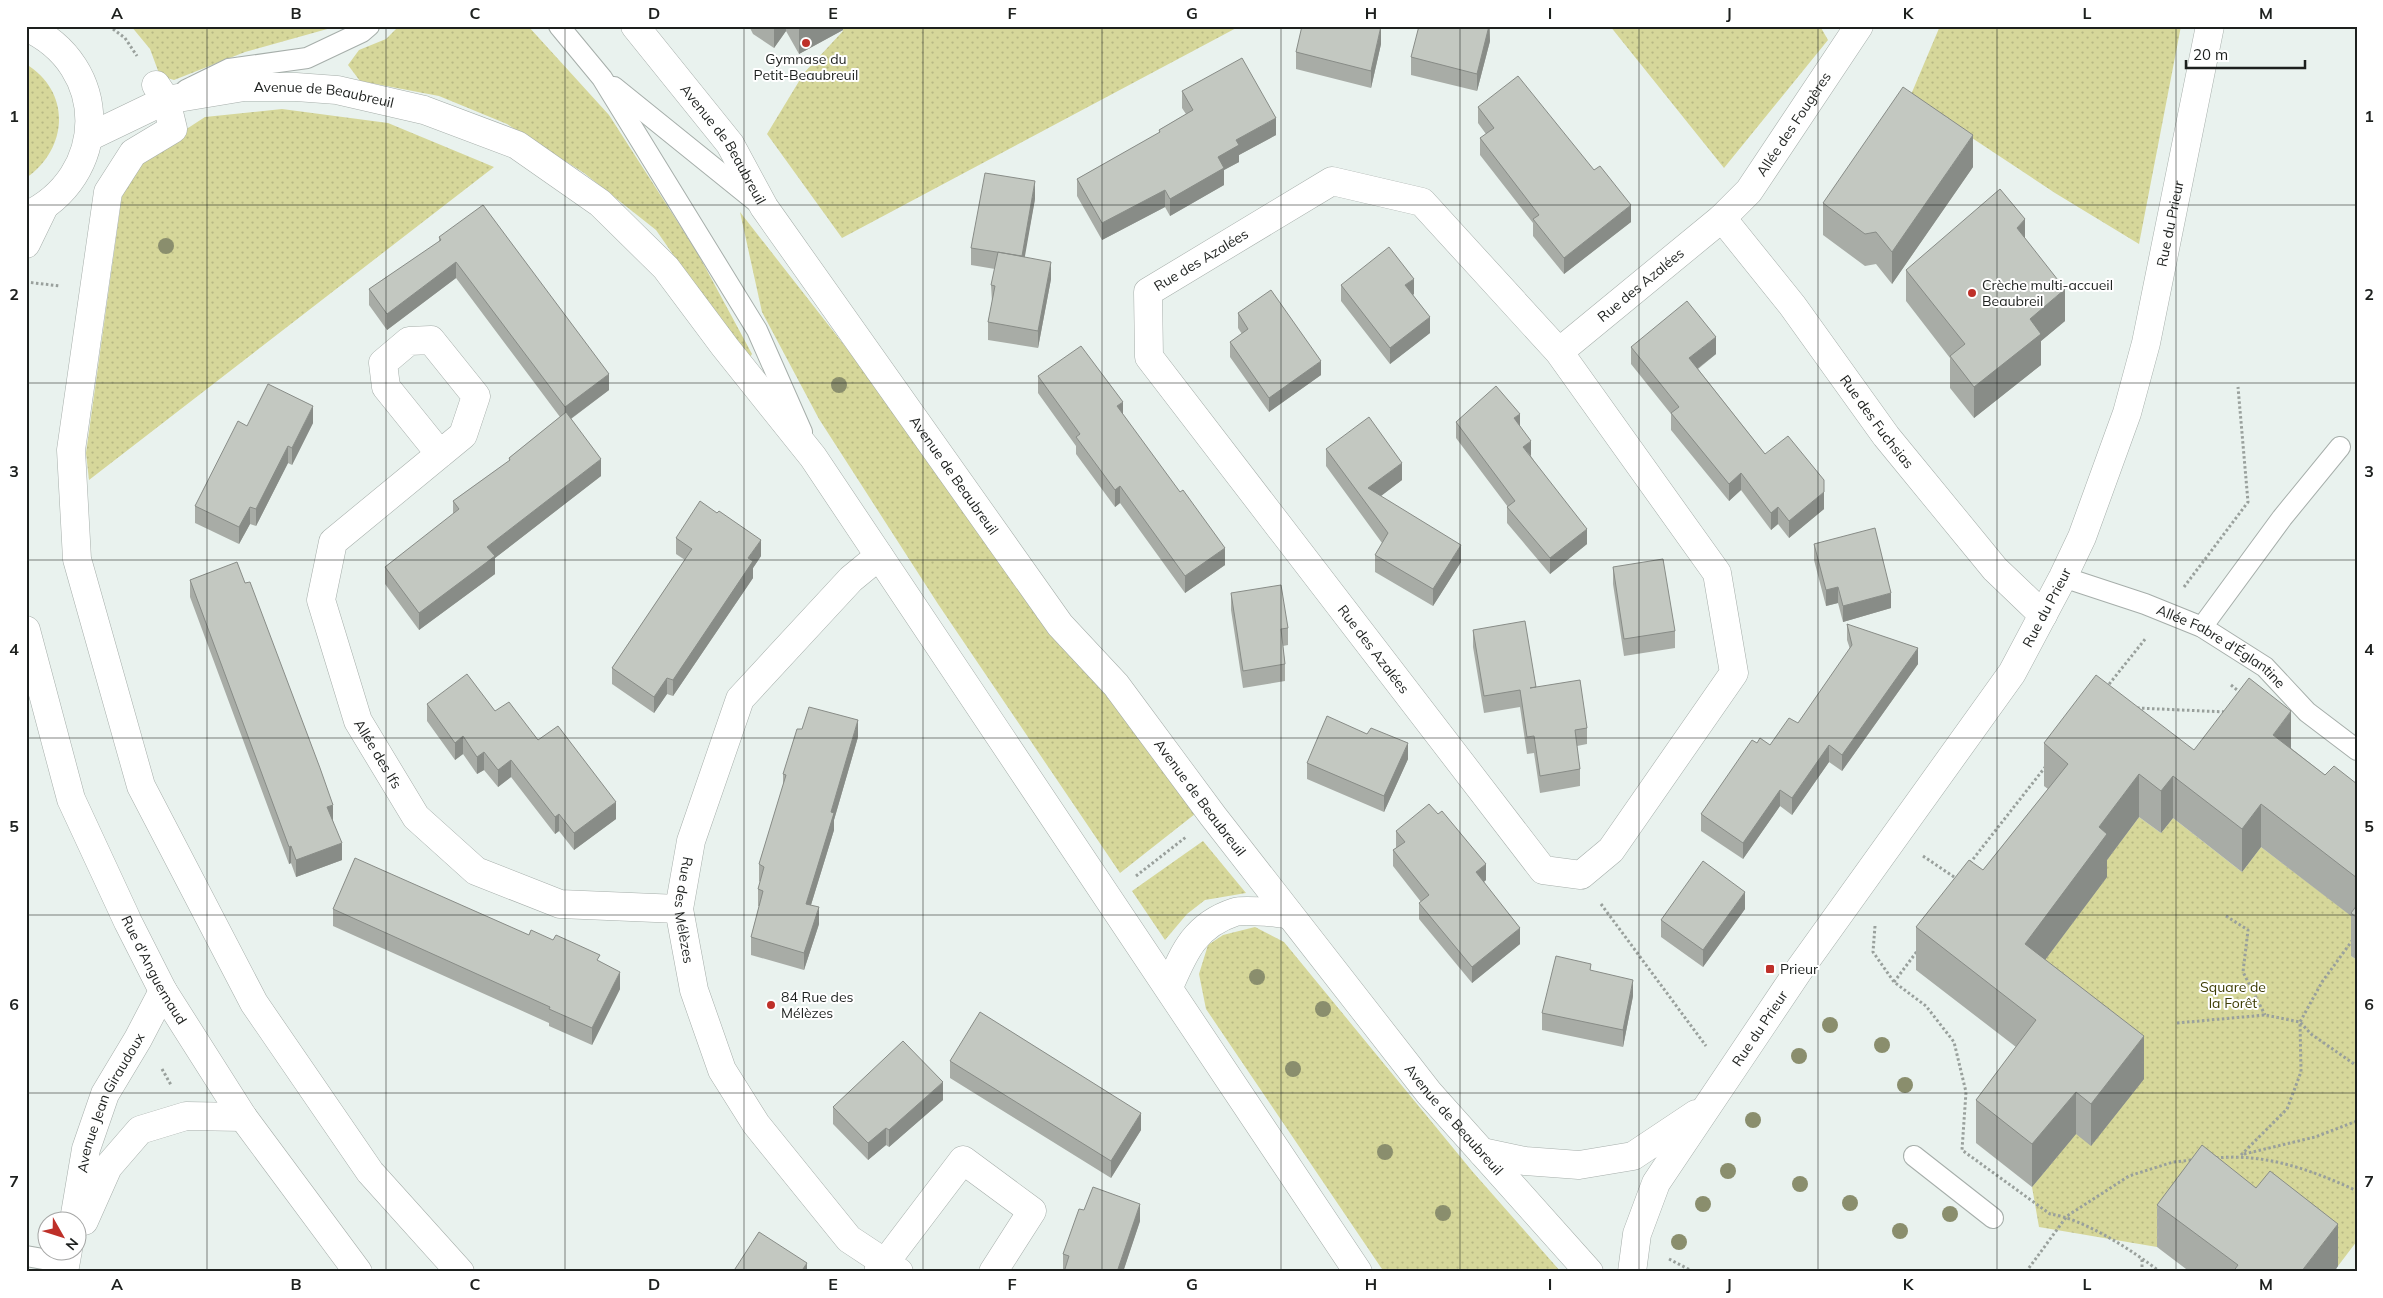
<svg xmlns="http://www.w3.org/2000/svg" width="2383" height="1298" font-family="Mulish,sans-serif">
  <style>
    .green { fill: url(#green-dots) }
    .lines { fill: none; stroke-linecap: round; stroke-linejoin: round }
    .lane-casing { stroke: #a6aeaa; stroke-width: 22 }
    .street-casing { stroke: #a6aeaa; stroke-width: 29 }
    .secondary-casing { stroke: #a6aeaa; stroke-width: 29 }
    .path { stroke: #99a09c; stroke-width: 3; stroke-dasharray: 2.5 2.5; stroke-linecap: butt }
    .lane { stroke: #fff; stroke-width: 20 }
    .street { stroke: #fff; stroke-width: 28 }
    .secondary { stroke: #fff; stroke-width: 28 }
    .tree { fill: #8a8e6d }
    .wall { fill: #a8aca6 }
    .shaded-wall { fill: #888c87 }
    .building { fill: #c3c8c1; stroke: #888c87 }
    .grid { fill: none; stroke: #1d201e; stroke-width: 1; stroke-opacity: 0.55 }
    .poi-dot { fill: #be3029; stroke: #fff; stroke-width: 2 }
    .labels { text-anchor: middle; stroke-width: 4; stroke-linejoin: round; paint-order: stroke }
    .poi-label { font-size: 14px; fill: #1d201e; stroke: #fff; text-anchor: start }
    .street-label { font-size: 14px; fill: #1d201e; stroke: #fff }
    .park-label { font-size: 14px; fill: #3d3c03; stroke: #fff }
    .neatline { fill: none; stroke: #1d201e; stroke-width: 2 }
    .grid-label { font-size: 16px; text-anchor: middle; font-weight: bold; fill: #1d201e }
  </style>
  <defs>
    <pattern id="green-dots" width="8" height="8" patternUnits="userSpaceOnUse" patternTransform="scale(1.25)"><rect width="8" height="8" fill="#d6d79a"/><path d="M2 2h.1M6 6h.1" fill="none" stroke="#b7b884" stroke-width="1.8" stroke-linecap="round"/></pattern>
  </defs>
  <rect width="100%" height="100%" fill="#e9f2ee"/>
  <path class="green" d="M131,26H338L245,52L174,80L160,76L150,49Z
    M399,26H528L609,115L697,252L752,354L747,361L656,230L584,173L507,124L439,96L360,81L348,65L359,50L386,39Z
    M841,26H1240L842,238L767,134L804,73L843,31Z
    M1610,26H1820L1828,40L1724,168Z
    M1940,26H2181L2139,244L2055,193L1910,97Z
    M26,64C72,92 68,149 26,178Z
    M282,109L388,123L494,167L89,480L86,453L122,195L145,156L205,117Z
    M740,212L927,451L1195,814L1120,873L938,604L819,419L762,312Z
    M2139,817L2161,833L2173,818L2242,872L2261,847L2357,920L2351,956L2357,960V1241L2338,1266L2202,1187L2157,1247L2039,1227L2032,1187L2054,1160L2045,960L2106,877L2099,870Z
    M1203,841L1246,893L1205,900L1187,914L1165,940L1132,891Z
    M1255,927L1284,942L1472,1171L1561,1272H1384L1206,1009L1199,974L1208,945L1223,935Z"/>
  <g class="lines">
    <defs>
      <g id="lane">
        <path d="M559,26L602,78L757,330L802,432"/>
        <path d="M614,87L759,204"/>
        <path d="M186,90L229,69L307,58L362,32L369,26"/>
        <path id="s1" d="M2063,577L2145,604L2202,627L2265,667L2307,712L2357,750"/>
        <path d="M2202,627L2282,518L2340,447"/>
        <path d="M1914,1156L1993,1218"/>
        <path d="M26,1256L66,1263"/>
      </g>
      <g id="street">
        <path d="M156,85L166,100L173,129L133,153L108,192L71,450L77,559L141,786L254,1003L370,1172L460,1272"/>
        <path id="s2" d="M1722,218L1792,305L1886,436L1995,569L2043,615"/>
        <path id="s3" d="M1559,352L1422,202L1332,181L1148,292L1149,357L1543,870L1581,875L1611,850L1734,673L1717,573L1559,352L1722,218L1749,191L1859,26"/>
        <path id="s4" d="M440,454L386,387L383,363L409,341L431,340L476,396L463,435L333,542L321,600L358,721L416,817L476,871L560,904L679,909"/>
        <path id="s5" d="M879,556L851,579L740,699L691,841L679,909L694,990L722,1070L756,1124L849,1239L899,1272"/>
        <path d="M1482,1152L1525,1161L1579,1165L1633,1156L1696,1114"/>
        <path d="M878,1272L963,1160L1032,1211L993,1272"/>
        <path id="s6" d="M1632,1272L1637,1234L1656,1183L1799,970L2012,673L2063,577L2082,537L2127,413L2146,343L2210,26"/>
      </g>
      <g id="secondary">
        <path id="s7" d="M635,26L730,144L764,207L1060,625L1116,685L1213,816L1429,1093L1589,1272"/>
        <path d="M26,27C111,65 110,177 26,216"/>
        <path id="s8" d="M89,137L166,100L244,87H296L337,90L424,110L517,145L600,203L666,268L725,347L813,457L1358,1272"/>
        <path d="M26,244L43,209"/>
        <path id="s9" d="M26,630L71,799L128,922L163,991L243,1117L358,1272"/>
        <path d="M1169,987C1184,952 1195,925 1235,912C1247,909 1275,913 1289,914"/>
        <path id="s10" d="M74,1220L86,1149L105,1094L138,1039L163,991"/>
        <path d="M84,1221L108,1167L140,1130L186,1116L243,1117"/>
        <path d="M64,1272L68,1250"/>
      </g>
    </defs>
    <use href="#lane" class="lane-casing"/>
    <use href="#street" class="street-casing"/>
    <use href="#secondary" class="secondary-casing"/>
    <path class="path" d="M109,26L125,38L137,56
      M26,282L60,286
      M2184,587L2248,502L2238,387
      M2231,685L2242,694
      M2106,688L2146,638
      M2137,708L2226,712
      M1923,856L1957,879
      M1970,863L2046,766
      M1136,876L1186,837
      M1601,904L1706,1046
      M2226,916L2248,930L2243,972L2265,1015
      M1875,926L1873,952L1894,982L1926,1006L1954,1042L1966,1092L1962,1150L2050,1214C2082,1218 2134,1251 2160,1272
      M1894,982L1918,950
      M2177,1023L2265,1015L2300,1022L2311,1034L2357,1066
      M162,1069L171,1085
      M2244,1154L2315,1137L2357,1121
      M2241,1155L2287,1109L2301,1072L2300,1022L2322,982L2357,934
      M2216,1158C2265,1153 2312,1170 2357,1191
      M1669,1259L1694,1272
      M2026,1272L2067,1216L2129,1176L2173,1162L2192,1160
      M2142,1272V1258"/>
    <use href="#lane" class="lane"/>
    <use href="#street" class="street"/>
    <use href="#secondary" class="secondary"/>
  </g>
  <g class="tree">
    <circle cx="166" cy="246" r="8"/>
    <circle cx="839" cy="385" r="8"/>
    <circle cx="1257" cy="977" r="8"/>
    <circle cx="1323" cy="1009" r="8"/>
    <circle cx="1830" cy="1025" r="8"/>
    <circle cx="1882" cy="1045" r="8"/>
    <circle cx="1799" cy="1056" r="8"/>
    <circle cx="1293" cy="1069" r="8"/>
    <circle cx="1905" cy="1085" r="8"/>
    <circle cx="1753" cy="1120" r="8"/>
    <circle cx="1385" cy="1152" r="8"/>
    <circle cx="1728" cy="1171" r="8"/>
    <circle cx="1800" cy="1184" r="8"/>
    <circle cx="1850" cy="1203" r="8"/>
    <circle cx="1703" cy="1204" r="8"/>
    <circle cx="1443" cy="1213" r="8"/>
    <circle cx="1950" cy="1214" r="8"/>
    <circle cx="1900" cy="1231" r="8"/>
    <circle cx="1679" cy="1242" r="8"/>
  </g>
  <path class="wall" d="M749,26H843V30L799,54L786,31L774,48L753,34Z
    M1490,26V41L1477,91L1411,75V57Z
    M1381,44L1371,88L1296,69V52Z
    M1182,91L1276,135L1239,155V162L1224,170V185L1170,216L1165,207L1102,240L1077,196V179L1159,133V130L1186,114L1182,108Z
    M1478,107L1631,222L1564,274L1533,236V223L1480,155V138L1486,134L1478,123Z
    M1973,167L1892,284L1876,264L1865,266L1823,235V203Z
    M1035,199L1024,257L1051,279L1038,348L988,340V322L992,302L991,285L995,269L971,265V248Z
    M439,237L609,390L571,419L601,476L495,558V574L419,630L385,584V567L453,515V501L509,461V458L560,417L456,278L387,330L369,305V289L439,242Z
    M2025,238L2065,321L2041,341V365L1974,418L1950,388V358L1906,301V270Z
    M1341,285L1414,294L1413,295L1430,333L1390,364L1341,301Z
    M1238,313L1321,375L1269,412L1230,357V342L1242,334L1238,328Z
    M1631,347L1716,354L1698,369L1765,454L1824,509L1789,538L1778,524L1771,530L1741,490L1729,501L1671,430V414L1631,364Z
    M1038,376L1123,415L1225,565L1185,593L1120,503L1115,507L1076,454V446L1038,393Z
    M1456,422L1520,426L1531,456L1587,544L1550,574L1507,523V507H1508L1456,438Z
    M313,423L292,465L288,463L256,526L250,524L239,544L195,523V506L247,426Z
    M1326,449L1402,480L1380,496L1461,562L1433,606L1375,572V555L1382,543L1326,466Z
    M676,538L761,556L753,568V578L673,696L667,694L654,713L612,684V668L685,560L676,554Z
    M1814,544L1891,608L1843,622L1838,603L1826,606L1814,560Z
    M1613,567L1675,631V648L1624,656L1613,584Z
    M190,580L333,821L342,860L296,877L291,863L289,864L190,597Z
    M1231,593L1288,628V645L1283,646L1285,664V681L1243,688L1231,610Z
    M1847,624L1918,664L1842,771L1829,762L1792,815L1780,806L1743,859L1701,831V814L1757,743L1770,745L1798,723L1850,649L1847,640Z
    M1473,630L1536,687L1587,728V744L1577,746L1580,769V786L1540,793L1534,753L1527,754L1520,707L1484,713L1473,647Z
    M427,704L495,711L538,740L616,819L574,850L559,831L555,834L511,777L498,787L484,770L477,774L463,754L455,760L427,721Z
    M858,737L834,820V830L811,905L819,924L804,970L751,955V937L759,906H758V889L760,882L759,881V864L783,786V774Z
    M2044,743L2194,750L2291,748L2325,775L2357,784V960L2351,956V916L2261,847L2242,872L2173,818L2161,833L2139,817L2107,860V877L2045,960L2144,1079L2091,1146L2076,1134L2032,1187L1976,1143V1100L2016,1047L1916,970V927L1983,870L2048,789L2044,786Z
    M1408,759L1384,812L1307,779V763Z
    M1396,831L1486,880L1484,882L1520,944L1472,983L1419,919V903L1421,902L1393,866V850L1396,848Z
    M333,909L600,962L620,989L592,1045L549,1026V1023L333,926Z
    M1745,909L1703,967L1661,937V920Z
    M1633,996L1623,1047L1542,1030V1013Z
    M950,1061L1141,1130L1111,1178L950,1078Z
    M943,1100L889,1147L886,1145L868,1160L833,1124V1107Z
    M2157,1205L2338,1266L2334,1272H2190L2157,1247Z
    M1084,1210L1140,1221L1123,1272H1064L1063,1271V1254Z"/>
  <path class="shaded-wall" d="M774,26H786V31L774,48Z
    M799,26H843V30L799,54Z
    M1381,26V44L1371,88V71Z
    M1489,26L1490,41L1477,91V74Z
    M1276,118V135L1239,155V162L1224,170V185L1170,216V199L1236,140Z
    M1973,135V167L1892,284V252Z
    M1035,181V199L1022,273V256Z
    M1165,190V207L1102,240V223Z
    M1631,205V222L1564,274V258Z
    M2025,219V251L2017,228Z
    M456,262V278L387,330V314Z
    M1051,262V279L1038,348V331Z
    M1414,279V294L1405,301V285Z
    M2065,289V321L2041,341V365L1974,418V387L2030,319Z
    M1430,317V333L1390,364V348Z
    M1716,337V354L1689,375V358Z
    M1321,361V375L1269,412V398Z
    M609,374V390L565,423V407Z
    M1123,402V420L1117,406Z
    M313,406V423L292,465V448Z
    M1520,414V429L1514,418Z
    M1531,441V456L1523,447Z
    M288,446V463L256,526V509Z
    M601,459V476L495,558V574L419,630V613L487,547Z
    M1402,463V480L1368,506V488Z
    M1741,473V490L1729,501V484Z
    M1120,486V503L1115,507V490Z
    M1824,492V509L1789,538V521Z
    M250,507V524L239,544V527Z
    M1778,507V524L1771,530V513Z
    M1587,529V544L1550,574V558Z
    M761,540V556L753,568V578L673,696V680L748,558Z
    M1461,545V562L1433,606V589Z
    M1225,548V565L1185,593V576Z
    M1838,587V603L1826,606V590Z
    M1891,593V608L1843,622V606Z
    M1918,648V664L1842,771V755Z
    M667,678V694L654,713V697Z
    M2291,711V753L2273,735Z
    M858,720V737L834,820V830L806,921V904L831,812Z
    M463,736V754L455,760V743Z
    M1408,743V759L1384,812V796Z
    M1829,745V762L1792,815V798Z
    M484,752V770L477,774V757Z
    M511,760V777L498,787V770Z
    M2139,774V817L2107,860V877L2025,987V944L2099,827Z
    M2173,776V818L2161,833V791Z
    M1780,790V806L1743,859V843Z
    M616,802V819L574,850V833Z
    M2261,804V847L2242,872V829Z
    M333,805V821L327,824V807Z
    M559,814V831L555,834V817Z
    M342,843V860L296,877V860Z
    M291,846V863L289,864V847Z
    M1486,864V880L1476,888V872Z
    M1745,892V909L1703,967V950Z
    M819,907V924L804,970V953Z
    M1520,928V944L1472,983V967Z
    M620,972V989L592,1045V1028Z
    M1633,980V996L1623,1047V1030Z
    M2144,1036V1079L2091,1146V1104Z
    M943,1082V1100L889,1147V1130Z
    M2076,1092V1134L2032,1187V1144Z
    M1141,1113V1130L1111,1178V1161Z
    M886,1128V1145L868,1160V1143Z
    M1140,1204V1221L1123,1272H1117Z
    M2338,1224V1266L2334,1272H2301Z
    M807,1263V1272H801Z"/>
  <path class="building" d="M1302,26H1381L1371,71L1296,52Z
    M1419,26H1489L1477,74L1411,57Z
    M1242,58L1276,118L1236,140L1239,145L1218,157L1224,168L1170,199L1165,190L1102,223L1077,179L1160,132L1159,130L1193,110L1182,91Z
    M1518,76L1594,170L1600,166L1631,205L1564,258L1533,219L1539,215L1480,138L1494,128L1478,107Z
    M1903,87L1973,135L1892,252L1876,232L1865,234L1823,203Z
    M985,173L1035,181L1022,256L971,248Z
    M2000,189L2025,219L2017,228L2065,289L2030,319L2041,334L1974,387L1950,356L1965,344L1906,270Z
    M483,205L609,374L565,407L456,262L387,314L369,289L441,240L439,237Z
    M1389,247L1414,279L1405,285L1430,317L1390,348L1341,285Z
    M998,252L1051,262L1038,331L988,322L995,286L991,285Z
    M1271,290L1321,361L1269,398L1230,342L1248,329L1238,313Z
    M1687,301L1716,337L1689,358L1765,454L1788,436L1824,480V492L1789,521L1778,507L1771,513L1741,473L1729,484L1671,413L1679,407L1631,347Z
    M1081,346L1123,402L1117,406L1180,492L1183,490L1225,548L1185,576L1120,486L1115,490L1076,437L1080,434L1038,376Z
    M268,384L313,406L292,448L288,446L256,509L250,507L239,527L195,506L238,421L247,426Z
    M1496,386L1520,414L1514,418L1531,441L1523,447L1587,529L1550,558L1507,507L1515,501L1456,422Z
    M566,412L601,459L487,547L495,556L419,613L385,567L459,509L453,501L510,460L509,458Z
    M1369,417L1402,463L1368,488L1461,545L1433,589L1375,555L1388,533L1326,449Z
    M700,501L717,513L719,511L761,540L748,558L753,561L673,680L667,678L654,697L612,668L692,549L676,538Z
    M1875,528L1891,593L1843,606L1838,587L1826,590L1814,544Z
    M1663,559L1675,631L1624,639L1613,567Z
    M237,562L245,583L250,582L320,768L333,805L327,807L342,843L296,860L291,846L289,847L190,580Z
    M1281,585L1288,628L1281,629L1285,664L1243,671L1231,593Z
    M1525,621L1536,687L1530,688L1580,680L1587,728L1575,730L1580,769L1540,776L1534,736L1527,737L1520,690L1484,696L1473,630Z
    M1847,624L1918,648L1842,755L1829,745L1792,798L1780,790L1743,843L1701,814L1752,740L1757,743L1760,738L1770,745L1789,718L1798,723L1852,645Z
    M467,674L495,711L509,702L538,740L558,726L616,802L574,833L559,814L555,817L511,760L498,770L484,752L477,757L463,736L455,743L427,704Z
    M2096,675L2194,750L2249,678L2291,711L2273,735L2325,775L2334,766L2357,784V878L2261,804L2242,829L2173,776L2161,791L2139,774L2099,827L2107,834L2025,944L2144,1036L2091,1104L2076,1092L2032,1144L1976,1100L2036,1020L1916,927L1969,860L1983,870L2068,764L2044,743Z
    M809,707L858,720L831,812L834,813L806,904L819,907L804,953L751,937L763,891L758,889L764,867L759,864L786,775L783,774L797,729H802Z
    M1327,716L1367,734L1371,728L1408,743L1384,796L1307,763Z
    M1429,804L1438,814L1442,811L1486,864L1476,872L1520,928L1472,967L1419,903L1429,895L1393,850L1405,842L1396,831Z
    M355,858L529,935L531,930L553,940L556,935L600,955L597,960L620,972L592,1028L549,1009L550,1007L333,909Z
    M1703,861L1745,892L1703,950L1661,920Z
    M2357,905V918L2351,913Z
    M1556,956L1591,964L1590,970L1633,980L1623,1030L1542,1013Z
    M980,1012L1141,1113L1111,1161L950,1061Z
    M903,1041L943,1082L889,1130L886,1128L868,1143L833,1107Z
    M2202,1145L2256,1188L2270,1171L2338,1224L2301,1272H2233L2238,1265L2157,1205Z
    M1093,1187L1140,1204L1117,1272H1064L1069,1256L1063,1254L1079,1209L1084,1210Z
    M759,1232L807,1263L801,1272H733Z"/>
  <path class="grid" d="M207,26V1272M386,26V1272M565,26V1272M744,26V1272M923,26V1272M1102,26V1272M1281,26V1272M1460,26V1272M1639,26V1272M1818,26V1272M1997,26V1272M2176,26V1272M26,205H2357M26,383H2357M26,560H2357M26,738H2357M26,915H2357M26,1093H2357"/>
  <g class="poi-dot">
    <circle cx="806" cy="43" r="5"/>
    <circle cx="1972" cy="293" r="5"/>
    <rect x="1765" y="964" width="10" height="10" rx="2.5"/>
    <circle cx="771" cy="1005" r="5"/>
  </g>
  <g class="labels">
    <g class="poi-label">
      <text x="806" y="64" text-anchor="middle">Gymnase du<tspan x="806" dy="16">Petit-Beaubreuil</tspan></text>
      <text x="1982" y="290">Crèche multi-accueil<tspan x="1982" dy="16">Beaubreil</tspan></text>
      <text x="1780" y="974">Prieur</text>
      <text x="781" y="1002">84 Rue des<tspan x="781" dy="16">Mélèzes</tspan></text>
    </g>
    <g class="street-label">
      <text dy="5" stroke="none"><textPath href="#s8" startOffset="245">Avenue de Beaubreuil</textPath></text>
      <text dy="5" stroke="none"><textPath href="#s3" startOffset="2218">Allée des Fougères</textPath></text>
      <text dy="5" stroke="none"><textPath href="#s7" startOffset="148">Avenue de Beaubreuil</textPath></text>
      <text dy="5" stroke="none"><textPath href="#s6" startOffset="1194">Rue du Prieur</textPath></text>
      <text transform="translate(1201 260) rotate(-31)" y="5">Rue des Azalées</text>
      <text dy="5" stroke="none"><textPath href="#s3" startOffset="1994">Rue des Azalées</textPath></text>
      <text dy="5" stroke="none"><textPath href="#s2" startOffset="256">Rue des Fuchsias</textPath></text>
      <text dy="5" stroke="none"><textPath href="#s7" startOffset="552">Avenue de Beaubreuil</textPath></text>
      <text dy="5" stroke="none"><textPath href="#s6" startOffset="789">Rue du Prieur</textPath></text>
      <text dy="5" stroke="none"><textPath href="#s3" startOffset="944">Rue des Azalées</textPath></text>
      <text dy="5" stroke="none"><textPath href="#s1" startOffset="174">Allée Fabre d'Églantine</textPath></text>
      <text dy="5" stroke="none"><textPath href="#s4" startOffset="672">Allée des Ifs</textPath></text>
      <text dy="5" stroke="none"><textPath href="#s7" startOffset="958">Avenue de Beaubreuil</textPath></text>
      <text dy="5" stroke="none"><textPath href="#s5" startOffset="420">Rue des Mélèzes</textPath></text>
      <text dy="5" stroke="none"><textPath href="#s9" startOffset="365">Rue d'Anguernaud</textPath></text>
      <text dy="5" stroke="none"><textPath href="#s6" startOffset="279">Rue du Prieur</textPath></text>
      <text dy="5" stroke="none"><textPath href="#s10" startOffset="124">Avenue Jean Giraudoux</textPath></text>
      <text dy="5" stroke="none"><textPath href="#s7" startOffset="1368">Avenue de Beaubreuil</textPath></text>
    </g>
    <g class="park-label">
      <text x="2233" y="992">Square de<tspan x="2233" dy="16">la Forêt</tspan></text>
    </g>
  </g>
  <rect width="2383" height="1298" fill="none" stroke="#ffffff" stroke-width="55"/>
  <g transform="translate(62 1236) rotate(129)"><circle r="24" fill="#ffffff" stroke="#a5a6a5"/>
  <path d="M0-4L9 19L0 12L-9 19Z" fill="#be3029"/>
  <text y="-8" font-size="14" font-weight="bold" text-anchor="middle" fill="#1d201e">N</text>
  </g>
  <path d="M2186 60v8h119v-8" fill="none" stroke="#1d201e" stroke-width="2.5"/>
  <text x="2193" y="60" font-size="15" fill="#1d201e" stroke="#ffffff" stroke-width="4" paint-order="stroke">20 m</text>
  <rect x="28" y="28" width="2328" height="1242" class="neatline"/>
  <g class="grid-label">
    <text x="117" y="19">A</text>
    <text x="296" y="19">B</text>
    <text x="475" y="19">C</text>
    <text x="654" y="19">D</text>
    <text x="833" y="19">E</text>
    <text x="1012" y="19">F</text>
    <text x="1192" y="19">G</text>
    <text x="1371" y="19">H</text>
    <text x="1550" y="19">I</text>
    <text x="1729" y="19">J</text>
    <text x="1908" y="19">K</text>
    <text x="2087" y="19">L</text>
    <text x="2266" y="19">M</text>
    <text x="14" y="122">1</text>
    <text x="2369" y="122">1</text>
    <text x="14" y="300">2</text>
    <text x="2369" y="300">2</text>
    <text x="14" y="477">3</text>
    <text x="2369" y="477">3</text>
    <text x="14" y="655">4</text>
    <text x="2369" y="655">4</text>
    <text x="14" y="832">5</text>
    <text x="2369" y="832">5</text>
    <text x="14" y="1010">6</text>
    <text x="2369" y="1010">6</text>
    <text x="14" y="1187">7</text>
    <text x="2369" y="1187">7</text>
    <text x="117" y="1290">A</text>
    <text x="296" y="1290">B</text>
    <text x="475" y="1290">C</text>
    <text x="654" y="1290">D</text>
    <text x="833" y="1290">E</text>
    <text x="1012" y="1290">F</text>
    <text x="1192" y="1290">G</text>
    <text x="1371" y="1290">H</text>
    <text x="1550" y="1290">I</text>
    <text x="1729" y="1290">J</text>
    <text x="1908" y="1290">K</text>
    <text x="2087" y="1290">L</text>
    <text x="2266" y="1290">M</text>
  </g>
</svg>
